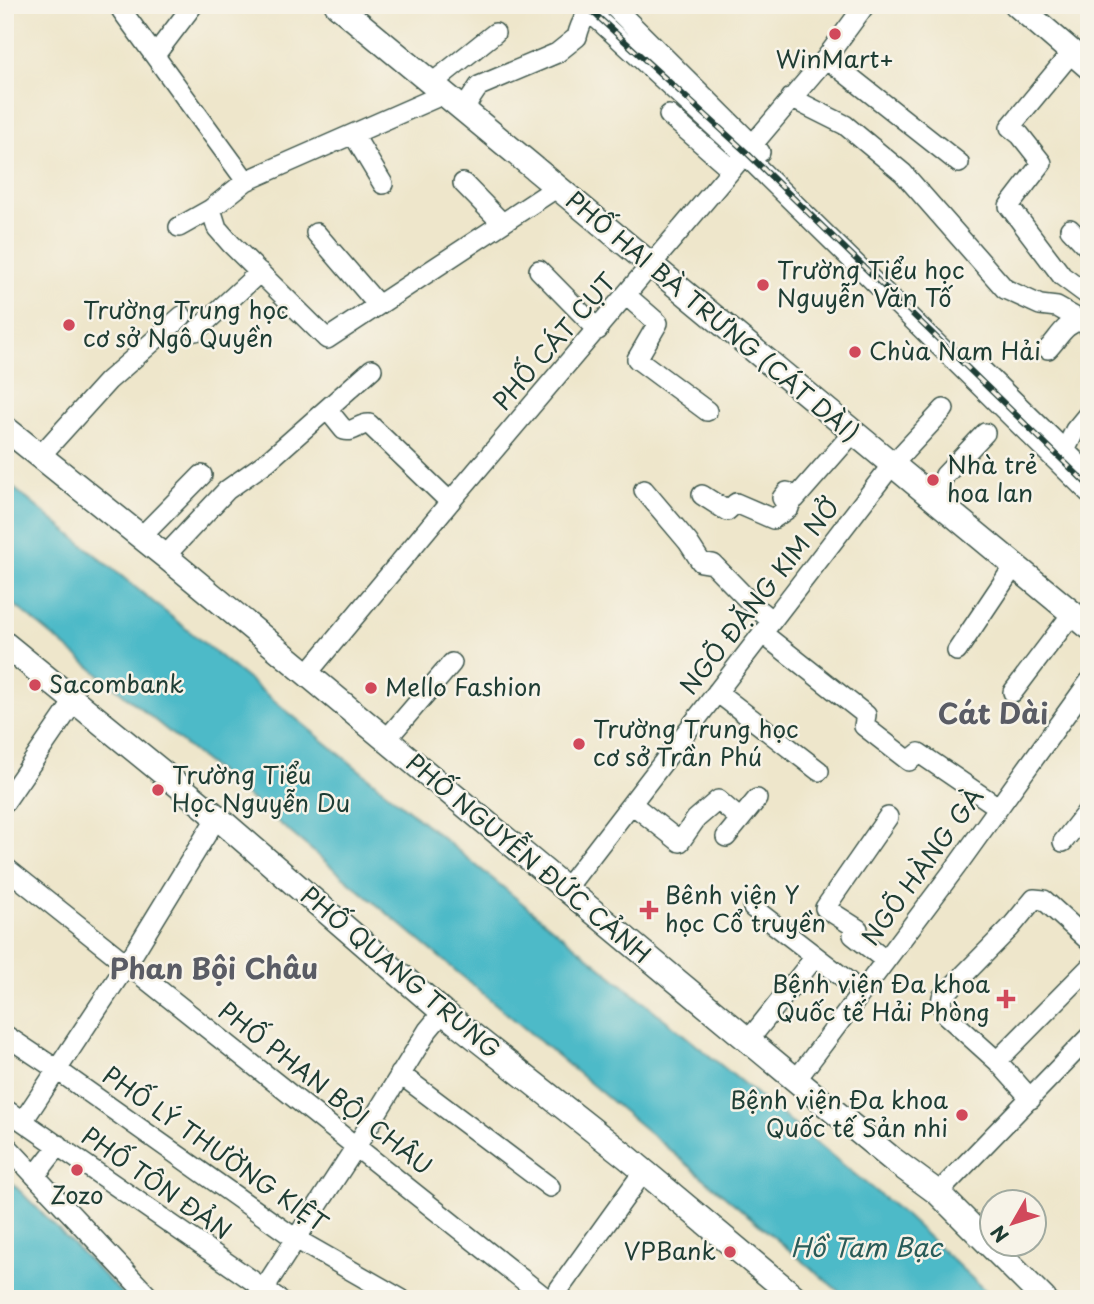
<svg xmlns="http://www.w3.org/2000/svg" width="1094" height="1304" font-family="'Playpen Sans',sans-serif">
  <style>
    .water { fill: #4dbac8; stroke: #367c7e; stroke-width: 2 }
    .lines { fill: none; stroke-linecap: round; stroke-linejoin: round }
    .minor-casing { stroke: #3e564b; stroke-width: 22 }
    .major-casing { stroke: #3e564b; stroke-width: 27 }
    .minor { stroke: #fff; stroke-width: 19 }
    .major { stroke: #fff; stroke-width: 24 }
    .rail-casing { stroke: #1f3d34; stroke-width: 6 }
    .rail { stroke: #f7f3e8; stroke-width: 3.5; stroke-dasharray: 10; stroke-linecap: butt }
    .poi-dot { fill: #d1495b; stroke: #f7f3e8; stroke-width: 2.5 }
    .labels { text-anchor: middle; stroke-width: 5; stroke-linejoin: round; paint-order: stroke }
    .poi-label { font-size: 24px; fill: #1f3d34; stroke: #f7f3e8; text-anchor: start }
    .street-label { font-size: 24px; fill: #1f3d34; stroke: #f7f3e8 }
    .water-label { font-size: 26px; font-style: italic; fill: #2a5c59; stroke: #f7f3e8 }
    .quarter-label { font-size: 28px; font-weight: bold; fill: #5a5c65; stroke: #f7f3e8 }
  </style>
  <rect width="100%" height="100%" fill="#f7f3e8"/>
  <filter id="ink" filterUnits="userSpaceOnUse"><feTurbulence type="fractalNoise" baseFrequency=".0143" numOctaves="2"/><feDisplacementMap in="SourceGraphic" scale="14" xChannelSelector="R" yChannelSelector="G"/><feConvolveMatrix kernelMatrix="1 2 1 2 8 2 1 2 1" color-interpolation-filters="sRGB"/></filter>
  <filter id="wash" filterUnits="userSpaceOnUse"><feTurbulence type="fractalNoise" baseFrequency=".00686" numOctaves="4" result="noise"/><feDisplacementMap in="SourceGraphic" scale="28" xChannelSelector="R" yChannelSelector="G"/><feGaussianBlur stdDeviation="1.57" result="paint"/><feColorMatrix in="noise" values="0 0 0 0 0 0 0 0 0 0 0 0 0 0 0 0 0 1.4 0 .05"/><feComposite in="paint" operator="in"/></filter>
  <g filter="url(#wash)">
    <rect width="100%" height="100%" fill="#eee6cb"/>
    <path class="water" d="M5,481L907,1217L994,1299H848L235,786L5,597Z
      M5,1177L14,1185L127,1299H5Z"/>
  </g>
  <g filter="url(#ink)">
    <g class="lines">
      <defs>
        <path id="minor" d="M582,5L744,154L1089,493
          M612,5L760,152
          M122,11L246,181
          M1072,52L1010,127L1020,135L1042,163L1009,206L1062,276L1089,296
          M155,55L193,5
          M826,58L959,163
          M431,84L495,33
          M791,98L845,125L903,173L1005,289L1040,305L1057,307L1082,321L1089,328
          M463,110L479,86L557,53L577,37C581,21 585,14 601,7
          M669,115L731,169
          M353,134L383,184
          M463,183L502,223
          M211,209L217,228L231,244L327,339L556,188
          M179,227L211,209L246,181L444,94
          M1070,229L1089,249
          M316,233L378,305
          M539,270L598,330
          M627,296L658,323L637,359L707,411
          M196,331L260,272
          M1048,349C1059,338 1065,322 1082,321
          M979,367L1089,474
          M327,409L344,430C354,433 360,423 369,424L450,502
          M1065,451L1075,430L1089,413
          M40,456L108,381L182,316
          M644,490L688,542L701,562L713,564L754,606L772,621
          M702,495L727,511L736,503L773,519L789,508L782,498L787,492L795,499L852,434
          M934,500L945,475L985,433
          M141,537L202,475
          M165,556L227,490L268,461L372,369
          M762,633L866,715L864,726L909,761L919,753L998,807
          M957,651L1014,566
          M306,675L450,502L826,58L865,5
          M717,692L819,771
          M1013,692L1072,614
          M385,741L452,663
          M5,802L75,700
          M632,804L680,842L696,819L718,800L740,819
          M726,837L757,799
          M1063,842L1089,809
          M5,867L547,1299
          M565,890L891,466L944,409
          M753,908L849,982
          M885,960L853,935L858,929L825,908L888,817
          M5,1035L56,1069L296,1239L401,1299
          M748,1041L815,957
          M997,1061L1089,968
          M400,1074L550,1187
          M796,1080L956,867L1089,682
          M1031,1099L997,1061L946,1015L941,1004L942,997L1010,928L1034,899L1044,900L1089,941
          M5,1109L279,1299
          M23,1121L127,964L217,817
          M5,1144L151,1299
          M35,1176L59,1145
          M938,1193L1089,1037
          M257,1299L357,1145L428,1030L443,1012
          M552,1299L644,1171"/>
        <path id="major" d="M337,5L1089,627
          M1017,5L1089,67
          M5,428L165,556L796,1080L892,1159L938,1193L1044,1299
          M5,644L217,817L443,1012L627,1157L797,1299"/>
      </defs>
      <use href="#minor" class="minor-casing"/>
      <use href="#major" class="major-casing"/>
      <use href="#minor" class="minor"/>
      <use href="#major" class="major"/>
      <defs>
        <path id="rail" d="M585,5L746,152L1089,486"/>
      </defs>
      <use href="#rail" class="rail-casing"/>
      <use href="#rail" class="rail"/>
    </g>
  </g>
  <g class="poi-dot">
    <circle cx="835" cy="34" r="7"/>
    <circle cx="763" cy="285" r="7"/>
    <circle cx="69" cy="325" r="7"/>
    <circle cx="855" cy="352" r="7"/>
    <circle cx="933" cy="480" r="7"/>
    <circle cx="35" cy="685" r="7"/>
    <circle cx="371" cy="688" r="7"/>
    <circle cx="579" cy="744" r="7"/>
    <circle cx="158" cy="790" r="7"/>
    <path d="M645.5 899.5h7v7h7v7h-7v7h-7v-7h-7v-7h7z"/>
    <path d="M1002.5 988.5h7v7h7v7h-7v7h-7v-7h-7v-7h7z"/>
    <circle cx="962" cy="1115" r="7"/>
    <circle cx="77" cy="1170" r="7"/>
    <circle cx="730" cy="1252" r="7"/>
  </g>
  <g class="labels">
    <g class="poi-label">
      <text x="835" y="68" text-anchor="middle">WinMart+</text>
      <text x="777" y="279">Trường Tiểu học<tspan x="777" dy="28">Nguyễn Văn Tố</tspan></text>
      <text x="83" y="319">Trường Trung học<tspan x="83" dy="28">cơ sở Ngô Quyền</tspan></text>
      <text x="869" y="360">Chùa Nam Hải</text>
      <text x="947" y="474">Nhà trẻ<tspan x="947" dy="28">hoa lan</tspan></text>
      <text x="49" y="693">Sacombank</text>
      <text x="385" y="696">Mello Fashion</text>
      <text x="593" y="738">Trường Trung học<tspan x="593" dy="28">cơ sở Trần Phú</tspan></text>
      <text x="172" y="784">Trường Tiểu<tspan x="172" dy="28">Học Nguyễn Du</tspan></text>
      <text x="665" y="904">Bênh viện Y<tspan x="665" dy="28">học Cổ truyền</tspan></text>
      <text x="990" y="993" text-anchor="end">Bệnh viện Đa khoa<tspan x="990" dy="28">Quốc tế Hải Phòng</tspan></text>
      <text x="948" y="1109" text-anchor="end">Bệnh viện Đa khoa<tspan x="948" dy="28">Quốc tế Sản nhi</tspan></text>
      <text x="77" y="1204" text-anchor="middle">Zozo</text>
      <text x="716" y="1260" text-anchor="end">VPBank</text>
    </g>
    <g class="street-label">
      <text transform="translate(712 317) rotate(40)" y="8">PHỐ HAI BÀ TRƯNG (CÁT DÀI)</text>
      <text transform="translate(555 342) rotate(-49)" y="8">PHỐ CÁT CỤT</text>
      <text transform="translate(760 597) rotate(-52)" y="8">NGÕ ĐẶNG KIM NỞ</text>
      <text transform="translate(528 859) rotate(40)" y="8">PHỐ NGUYỄN ĐỨC CẢNH</text>
      <text transform="translate(923 867) rotate(-54)" y="8">NGÕ HÀNG GÀ</text>
      <text transform="translate(400 973) rotate(40)" y="8">PHỐ QUANG TRUNG</text>
      <text transform="translate(325 1089) rotate(38)" y="8">PHỐ PHAN BỘI CHÂU</text>
      <text transform="translate(215 1150) rotate(35)" y="8">PHỐ LÝ THƯỜNG KIỆT</text>
      <text transform="translate(156 1184) rotate(35)" y="8">PHỐ TÔN ĐẢN</text>
    </g>
    <g class="water-label">
      <text x="866" y="1257">Hồ Tam Bạc</text>
    </g>
    <g class="quarter-label">
      <text x="993" y="724">Cát Dài</text>
      <text x="214" y="979">Phan Bội Châu</text>
    </g>
  </g>
  <rect width="1094" height="1304" fill="none" stroke="#f7f3e8" stroke-width="28"/>
  <g transform="translate(1013 1223) rotate(231)"><circle r="33" fill="#f7f3e8" stroke="#a1aaa0" stroke-width="2"/>
  <path d="M0-5L12 26L0 18L-12 26Z" fill="#d1495b"/>
  <text y="-10" font-size="19" font-weight="bold" text-anchor="middle" fill="#1f3d34">N</text>
  </g>
</svg>
